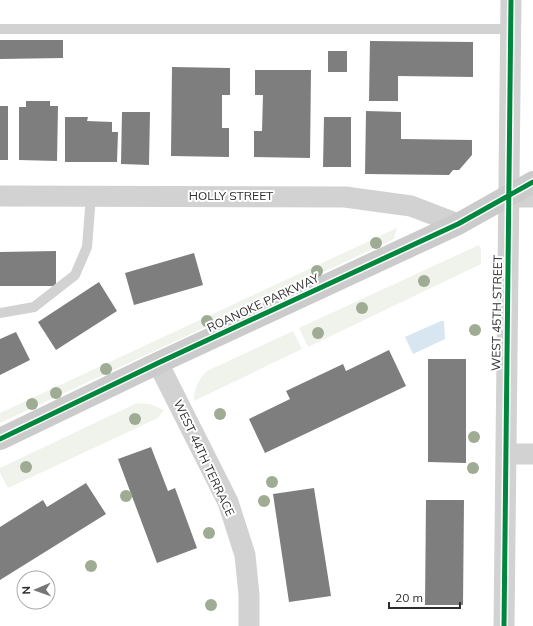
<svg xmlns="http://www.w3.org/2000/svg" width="533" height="626" font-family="Mulish,sans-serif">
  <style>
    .green { fill: #f0f3eb }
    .water { fill: #d7e6f0 }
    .building { fill: #7e7e7e }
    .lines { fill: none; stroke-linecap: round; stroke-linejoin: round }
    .lane { stroke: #d2d2d2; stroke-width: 10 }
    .street { stroke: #d2d2d2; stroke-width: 21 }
    .secondary { stroke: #cbcbcb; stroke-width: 22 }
    .cycleway-casing { stroke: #fff; stroke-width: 8 }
    .cycleway { stroke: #00873e; stroke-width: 5 }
    .tree { fill: #9fac93 }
    .labels { text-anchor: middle; stroke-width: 4; stroke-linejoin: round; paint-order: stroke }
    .street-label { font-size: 12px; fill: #2d2d2d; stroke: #fff }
  </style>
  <rect width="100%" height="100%" fill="#fff"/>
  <path class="green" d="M397,228L394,239L0,423V413Z
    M479,245L481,249V264L308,347L299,328Z
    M293,331L302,349L194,401C194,389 198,380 207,371Z
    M137,403L150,404L164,410L158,418L8,488L0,473V468Z"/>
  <path class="water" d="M441,321H444L445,339L413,354L405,337Z"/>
  <path class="building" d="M0,40H63V58L0,59Z
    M370,41L473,42V77L398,76V101H369Z
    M328,51H347V72H328Z
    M172,67L230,68V95H222V128H229V157L171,156Z
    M255,70H311L310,158L254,157V131H262L263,95H255Z
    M26,101H50V106H58L57,161L19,160V107H26Z
    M0,106H8V160H0Z
    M366,111L401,112V139L472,140V155L459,170H453L449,175L365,174Z
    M122,112H150L149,165L121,164Z
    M65,117H88L87,121L112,122V132H118L117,162H65Z
    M324,117H351V167H323Z
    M56,251V286H0V252Z
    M194,253L203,285L134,305L125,273Z
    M99,282L117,311L56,350L38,322Z
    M16,332L30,360L0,375V339Z
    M389,350L406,386L265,453L249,419L290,399L286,391L343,364L346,371Z
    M428,359H466V463L428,462Z
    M151,447L168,491L175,488L197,548L157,563L118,459Z
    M86,483L106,514L0,580V527L43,500L47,507Z
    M314,488L331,596L289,602L273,494Z
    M426,500H464L463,605H425Z"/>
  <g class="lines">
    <path class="lane" d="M0,29H511
      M0,313L34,307L75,275L87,247L91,196"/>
    <path class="street" d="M0,196L345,197L411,206L458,224
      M509,197H533
      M158,363L228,502L245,555L249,595V626
      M506,454H533
      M504,626L511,0"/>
    <path class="secondary" d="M0,439L158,363L458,224L533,182"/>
    <defs>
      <path id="cycleway" d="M0,439L158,363L458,224L533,182
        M504,626L511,0"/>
    </defs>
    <use href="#cycleway" class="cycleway-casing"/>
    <use href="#cycleway" class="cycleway"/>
  </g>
  <g class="tree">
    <circle cx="376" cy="243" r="6"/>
    <circle cx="317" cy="271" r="6"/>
    <circle cx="424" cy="281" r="6"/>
    <circle cx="362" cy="308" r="6"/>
    <circle cx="207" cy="321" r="6"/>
    <circle cx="475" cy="330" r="6"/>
    <circle cx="318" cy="333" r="6"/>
    <circle cx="106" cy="369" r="6"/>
    <circle cx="56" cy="393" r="6"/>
    <circle cx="32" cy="404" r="6"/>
    <circle cx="220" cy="414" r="6"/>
    <circle cx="135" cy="419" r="6"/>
    <circle cx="474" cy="437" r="6"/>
    <circle cx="26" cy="467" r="6"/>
    <circle cx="473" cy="468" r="6"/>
    <circle cx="272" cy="482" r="6"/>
    <circle cx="126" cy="496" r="6"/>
    <circle cx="264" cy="501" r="6"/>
    <circle cx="209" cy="533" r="6"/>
    <circle cx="91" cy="566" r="6"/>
    <circle cx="211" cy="605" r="6"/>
  </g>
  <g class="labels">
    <g class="street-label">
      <text x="231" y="200">HOLLY STREET</text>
      <text transform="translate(263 303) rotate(-25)" y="4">ROANOKE PARKWAY</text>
      <text transform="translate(497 313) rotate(-89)" y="4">WEST 45TH STREET</text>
      <text transform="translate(204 458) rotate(65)" y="4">WEST 44TH TERRACE</text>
    </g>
  </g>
  <g transform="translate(36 590) rotate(268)"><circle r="19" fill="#ffffff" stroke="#ababab"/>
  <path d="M0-3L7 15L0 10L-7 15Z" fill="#767676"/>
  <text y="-6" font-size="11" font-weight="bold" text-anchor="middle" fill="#2d2d2d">N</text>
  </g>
  <path d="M389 602v6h71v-6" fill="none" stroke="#2d2d2d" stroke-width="2"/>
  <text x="395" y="602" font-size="12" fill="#2d2d2d" stroke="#ffffff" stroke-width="3" paint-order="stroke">20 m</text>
</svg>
